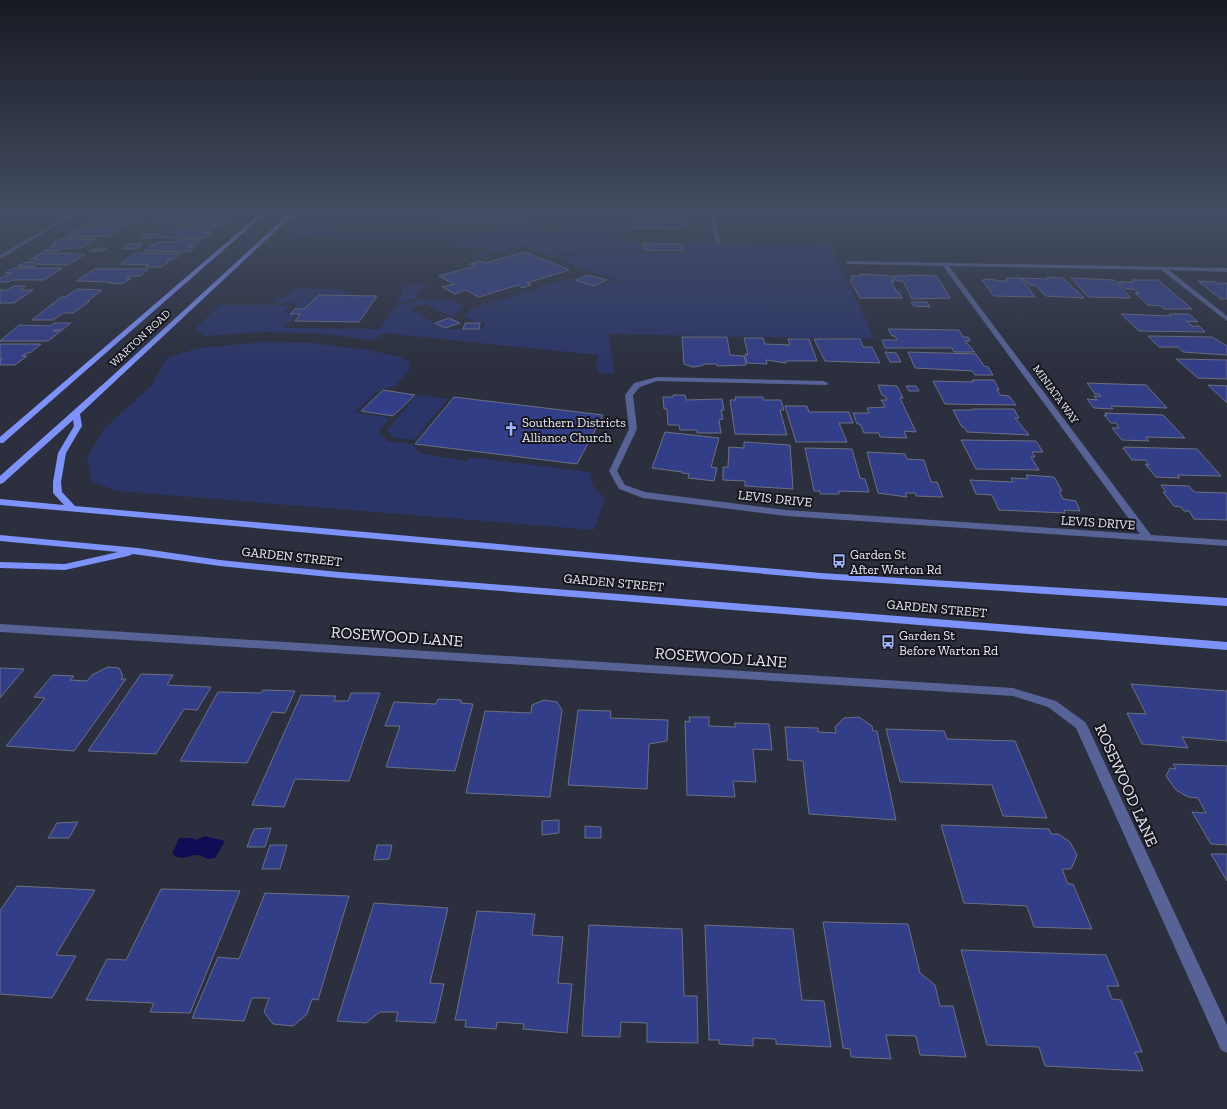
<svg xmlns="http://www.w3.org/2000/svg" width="1227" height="1109" font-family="'Zilla Slab',serif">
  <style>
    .green { fill: #2c3567 }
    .water { fill: #100d56 }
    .building { fill: #333e89; stroke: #6b7081 }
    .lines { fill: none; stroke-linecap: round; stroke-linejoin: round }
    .street { fill: #576296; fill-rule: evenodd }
    .primary { fill: #7d92fb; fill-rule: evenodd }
    .labels { text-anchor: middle; stroke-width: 4; stroke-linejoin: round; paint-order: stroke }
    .far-street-label { font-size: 11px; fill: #e9ecf6; stroke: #16171e }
    .poi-label { font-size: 13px; fill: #e9ecf6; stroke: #16171e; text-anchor: start }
    .street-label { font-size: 13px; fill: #e9ecf6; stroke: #16171e }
    .near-street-label { font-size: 16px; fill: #e9ecf6; stroke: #16171e }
  </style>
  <rect width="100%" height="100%" fill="#2b2f3e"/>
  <path class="green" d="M527,212H622L618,241L640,242V249L634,251L577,250L554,257L524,245L477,258L472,256L488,252L490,248L479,247L468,250L470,246L458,245L461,239L291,237L307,221L318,219L333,220L327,222L320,228V230L324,231L414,233L458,230L457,233H484L488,230L561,231L562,222L526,224L523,222Z
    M687,242L831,245L874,339L609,334L614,373H600L595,365L599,355L383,333L379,337L369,340L328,334L305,333L265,332L207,336L195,329L220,305H291L283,313L297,315L284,328L380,329L395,306L421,299L433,301L450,299L464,306L452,317L425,304L410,309L445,329H483L485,322H475L464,316L471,309L571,278L596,287L617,280L599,273L595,274L558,259L579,252L688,253Z
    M422,285L426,287L418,291L417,295L419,298L396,304L403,293L400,289L407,286Z
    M296,288L334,289L352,293L350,295L318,294L303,309L293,308L298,303H273L288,295Z
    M264,342L311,343L368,350L400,357L409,362V370L395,386L379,390L355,412L390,418L378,432L387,441L412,444L419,453L467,461L470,457L590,472L593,486L605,499L594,530L118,491L92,482C89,474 90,466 87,458L104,429L152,385L167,358L198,348Z
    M417,395L448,399L414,440L394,438L387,430Z"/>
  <path class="water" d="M205,836L225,841L215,858L207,859C192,848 186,865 172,854L179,838H192L196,840Z"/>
  <path class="building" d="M441,212H495L492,216H497L500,212H527L523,222L443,221L441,220L442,218H445L447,214H439Z
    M634,212H688L689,214H686L685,217L634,216Z
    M103,214L105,213L145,214L130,223L86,224L99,218L94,217L96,216Z
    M173,214H185L179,218H167Z
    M218,214H235L229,219L224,220L228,221L227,223L219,225H176L189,215H216Z
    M639,218H685V222L681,223H687V225L685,226V229L631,228L632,221H639Z
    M163,220H177L171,224H157Z
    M82,226H125L110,236L65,237L77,231L73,230L75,228Z
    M197,226H216L210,231L204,232L212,234L209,236L203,238H159L171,228H195Z
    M144,234H159L154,238H139Z
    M62,239H96L81,248H62L57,251H44L56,244L53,243L54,242Z
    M186,239L201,240L188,247H195L189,252L144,251L158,242H175Z
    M644,243L683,244V251L644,250Z
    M129,244H143L137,249H122Z
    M100,248H107L102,251H90Z
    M525,252L569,270L527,283L531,285L522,288L518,285L479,297L465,290L455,294L442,287L454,284L439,276L475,266L470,264L480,261L485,263Z
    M42,253L85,254L68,265L37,264L34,267L18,266L27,262H34L37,259H31Z
    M136,253L180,254L174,259H170L166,261H169L162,267H146L149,265L121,264Z
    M14,268H62L44,280H12L9,282H0V278L12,273H5Z
    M94,269H148L140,276H129L126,278H131L123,284L108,283L110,282L77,281Z
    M860,274L892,276L895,281H891L897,292H899L902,298H860L850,280H852L851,276H861Z
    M588,275L607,280L594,286L575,280Z
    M907,275L937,276L950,298L912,299L903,281H897L894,276H908Z
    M1047,277L1063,278L1084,298L1046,296L1035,285H1030L1022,278L1049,279Z
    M1006,278H1021L1035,297L994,296L982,280L991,279L998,281H1008Z
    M1071,278L1114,280L1131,298L1088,297Z
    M1132,280H1158L1192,309H1164L1161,306L1148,305L1135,293L1139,294L1134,289H1126L1118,282H1134Z
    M1198,281L1216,282L1219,284L1227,283V299H1221Z
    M14,286H26L20,290H33L14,303H0V290H8Z
    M77,289L102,290L88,301H90L73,313H63L53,320H32L61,297H65Z
    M319,295L377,296L359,322L295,321L300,314H290L295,309H304Z
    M911,302H927L930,307L914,306Z
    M1121,314L1171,316L1169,314H1189L1198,322L1186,321L1192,326H1199L1205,332L1139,331Z
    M449,318L460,323L445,328L435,323Z
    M54,323H71L62,330H55L53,331H61L48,341H0L19,325L50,326Z
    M465,323H480L479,329H463Z
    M888,329L959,330L963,337H968L970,341H965L975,352H954L952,348H885L882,340H897L895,336H892Z
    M1148,336L1212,337L1227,346V355L1183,352L1178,347H1159Z
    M682,337H727L730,355L744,356L746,365L717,366V364H705L700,366L693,367L684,364Z
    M744,338H763L765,344L790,345L788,339H809L817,361H786V363L766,360L767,364L747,363L745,354L748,355Z
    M814,339H860L863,347H872L880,363L825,361Z
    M0,344H41L30,353H27L22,356H27L15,365H0V361L2,359H0Z
    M885,352L896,353L901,362H890Z
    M908,352L976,354L984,366L988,367L993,375H975L972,371L915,368Z
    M1176,359L1227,360V379L1198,378Z
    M972,380H994L999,390H997L1000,395L1009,396L1016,405L945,404L933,381L973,382Z
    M1087,383L1146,385L1167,408L1111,406L1113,409L1094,408L1087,399L1097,400L1094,396H1101L1099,394H1095Z
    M878,385L897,386L903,398H900L916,432L904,431L907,438L880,437L879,433H864L860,424H857L853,413H869L867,408L885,407L881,400H887L885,396L882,395Z
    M1208,385L1227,386V403Z
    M906,386H916L919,391H909Z
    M383,390L415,395L393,416L361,411Z
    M673,395H685L686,400L722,399L724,410H721L723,419L719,420L721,433H697V430H680L679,425H668L667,409H664L663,397H673Z
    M454,397L603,415L577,464L415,444Z
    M735,397H763V400H781L784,410H780L787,435L735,434L730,400H736Z
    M785,406H807L809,412H849L853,423H839L847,442H796Z
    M973,409H1014L1019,418H1015L1029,435L967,432L964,427H962L953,410H973Z
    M1105,413L1163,415L1185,438L1146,437L1149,441L1122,440L1112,428H1119L1116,423H1111L1104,415H1107Z
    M665,432L719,438L711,467L717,468L714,481L688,478L689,474L682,473V472L652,468Z
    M961,440L1036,441L1043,452H1032L1035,457H1031L1039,470L976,469Z
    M744,442L790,445L793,489L745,486V481L723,480V467H728L729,447L744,448Z
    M1124,447L1197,449L1221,476L1177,475L1180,478L1156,477L1145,464L1149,465L1145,460H1132L1123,448H1125Z
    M805,448L852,449L860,478L865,479L869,492L839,491V494H820V491H814Z
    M867,452L905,454L907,459L924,460L931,482H937L943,497L916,496L915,493H905L907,497L878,493Z
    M1026,475L1054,477L1062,491H1059L1063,499L1076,501L1080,511L1064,510L1065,513L999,510L992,495L976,494L970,480L1013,482L1011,478L1028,479Z
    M1161,485L1189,486L1194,492L1227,493V520L1194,519L1189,511H1184L1181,507L1174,506L1163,492H1166Z
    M108,667L119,668L123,676L121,679H126L74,751L6,746L45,698L34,697L53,675L74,676L70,680L87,681L92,675Z
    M0,668L24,669L0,698Z
    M141,674L173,675L167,685L211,687L197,710L184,709L156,754L88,751Z
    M1131,684L1227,691V741L1182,737L1188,748L1142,744L1127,713L1146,714Z
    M263,690L295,691L285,713L272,712L247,763L180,761L218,692L261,693Z
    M351,693H380L349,781L295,779L284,807L252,805L301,695L336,696L334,701H348Z
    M438,699L461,700V703L473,704L455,771L386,767L400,726H385L394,702L436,704Z
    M544,700L557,702L562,710L550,797L466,793L485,711L531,713L532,705Z
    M578,710L611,711L610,718L668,720L667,741L649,744L647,789L568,785Z
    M689,717H709V726L736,727L734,723L769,724L772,750L753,749L756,782L733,781L735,797L687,795L685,721L690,722Z
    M859,717L872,726L873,731H877L896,820L809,814L803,761L788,760L785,727L818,728V732L836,733L835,727L844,718Z
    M886,729L944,731L947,739L1015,741L1047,818L1003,816L992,785L900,782Z
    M1173,764L1227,766V845L1211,844L1192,812L1206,813L1198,798L1188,797L1176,790L1166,776L1170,768L1176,769Z
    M559,820V833L542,835V821Z
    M78,822L69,838H48L57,823Z
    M941,825L1049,829L1051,834H1058L1070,842L1077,855L1071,869H1062L1068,884H1073L1092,929L1034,927L1027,906L964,903Z
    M585,826L601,827V838H585Z
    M271,828L265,847H247L254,829Z
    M270,845H287L280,869H262Z
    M377,845H392L389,859L374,860Z
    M1211,854H1227V881Z
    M17,886L95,890L56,955L76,956L52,998L0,994V911Z
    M161,889L240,891L190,1013L150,1012L154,1003L86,1000L107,959L126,960Z
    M265,893L349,896L318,1000L312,999L307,1014L293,1026L273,1024L264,1012L269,998H252L244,1021L192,1018L218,957L239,959Z
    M374,903L448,908L430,983L444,984L435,1023L396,1021L398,1012H380L366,1023L337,1021Z
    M477,911L535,914L532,935L563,937L558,983L572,984L567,1033L523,1029L524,1024L497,1022L496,1029L465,1027L466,1020H455Z
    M823,922L908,924L920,973L935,985L940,1006H953L966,1057L920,1055L916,1036L886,1035L891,1059L851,1057L850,1049L843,1048Z
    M589,925L682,929L684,996H697L698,1043L647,1042V1023L621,1022L620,1037L582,1036Z
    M705,925L793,929L802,1000L824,1001L831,1047L776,1044V1039L753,1038V1046L719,1044V1040H709Z
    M961,950L1106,955L1119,986H1107L1112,999L1121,1000L1142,1052H1135L1143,1071L1045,1066L1039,1047L987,1045Z"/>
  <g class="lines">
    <path class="street" d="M74,212H79L0,259V255Z
      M711,212H715L720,243L715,242Z
      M1222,212H1227V214L1222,213Z
      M846,261L1227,268V272L1169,270L1227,316V321L1161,270L949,266L1151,535L1227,540V546L786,516L643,498L619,489L609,471L629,429L625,395L634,383L657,377L824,381L828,383L827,385L657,381L640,387L633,395L637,429L617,471L625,485L645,492L786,510L1140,534L943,266L848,264L845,262Z
      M0,624L1013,688L1056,701L1085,722L1087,725L1227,1025V1053L1221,1050L1076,728L1048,707L1013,696L0,632Z"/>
    <path class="primary" d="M262,212H267L3,443H0V437Z
      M291,212H296L80,414L82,426L66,453L61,482L62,492L75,506L821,573L1227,598V606L821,579L0,505V499L64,505L53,493V482L58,453L74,426L73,420L3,483L0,484V476L110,378Z
      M0,535L138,548L220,560L339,572L1227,642V650L339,578L220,566L133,554L128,556L65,570L0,568V562L65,564L118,552L0,541Z"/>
  </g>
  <linearGradient id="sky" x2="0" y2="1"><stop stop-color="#181a22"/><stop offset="0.58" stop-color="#444d63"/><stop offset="1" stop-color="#444d63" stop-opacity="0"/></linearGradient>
  <rect width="1227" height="367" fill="url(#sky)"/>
  <defs>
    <symbol id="church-bare" viewBox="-9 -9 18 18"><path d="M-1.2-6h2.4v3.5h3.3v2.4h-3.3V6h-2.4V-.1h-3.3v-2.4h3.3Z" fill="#a1b3fd" stroke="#16171e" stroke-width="2.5" paint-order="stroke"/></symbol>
    <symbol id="bus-bare" viewBox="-9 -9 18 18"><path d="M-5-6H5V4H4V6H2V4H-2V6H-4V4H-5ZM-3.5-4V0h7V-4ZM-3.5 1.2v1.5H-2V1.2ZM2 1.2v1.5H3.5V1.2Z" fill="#a1b3fd" stroke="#16171e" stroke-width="2.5" paint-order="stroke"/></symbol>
  </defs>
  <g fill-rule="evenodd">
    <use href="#church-bare" x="501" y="419" width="20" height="20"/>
    <use href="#bus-bare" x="829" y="551" width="20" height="20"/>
    <use href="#bus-bare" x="878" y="632" width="20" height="20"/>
  </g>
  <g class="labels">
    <g class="far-street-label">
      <text transform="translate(140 338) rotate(-43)" y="4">WARTON ROAD</text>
      <text transform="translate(1056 394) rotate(54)" y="4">MINIATA WAY</text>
    </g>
    <g class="poi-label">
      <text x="522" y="427">Southern Districts<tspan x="522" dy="15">Alliance Church</tspan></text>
      <text x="850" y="559">Garden St<tspan x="850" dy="15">After Warton Rd</tspan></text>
      <text x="899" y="640">Garden St<tspan x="899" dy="15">Before Warton Rd</tspan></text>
    </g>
    <g class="street-label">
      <text transform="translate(775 498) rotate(6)" y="5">LEVIS DRIVE</text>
      <text transform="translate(1098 522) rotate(4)" y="5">LEVIS DRIVE</text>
      <text transform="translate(292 556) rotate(6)" y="5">GARDEN STREET</text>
      <text transform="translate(614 582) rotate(5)" y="5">GARDEN STREET</text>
      <text transform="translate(937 608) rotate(5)" y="5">GARDEN STREET</text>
    </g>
    <g class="near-street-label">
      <text transform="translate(397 636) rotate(4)" y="6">ROSEWOOD LANE</text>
      <text transform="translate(721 657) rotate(4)" y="6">ROSEWOOD LANE</text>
      <text transform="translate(1127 785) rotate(66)" y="6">ROSEWOOD LANE</text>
    </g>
  </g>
</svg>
